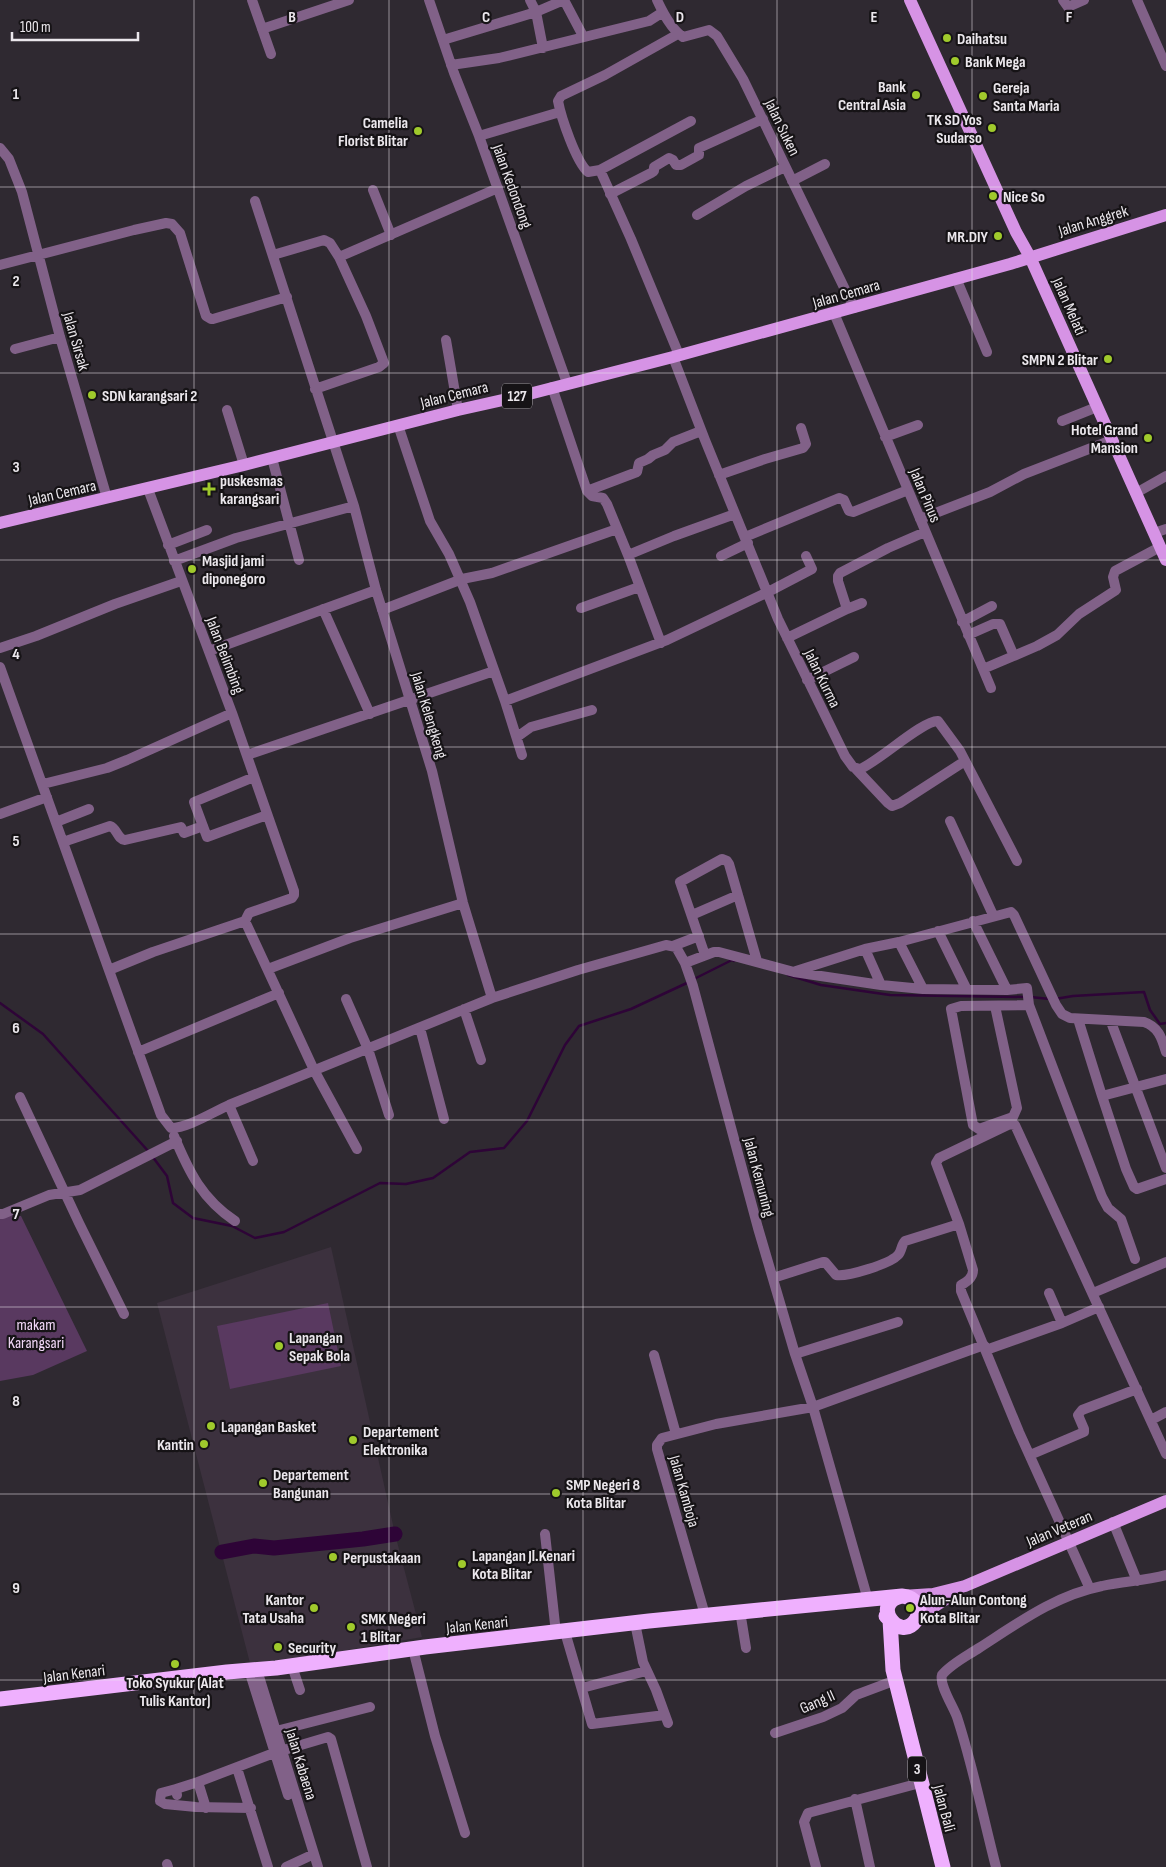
<svg xmlns="http://www.w3.org/2000/svg" width="1166" height="1867" font-family="'Sofia Sans Condensed',sans-serif">
  <style>
    .built { fill: #3c313e }
    .green { fill: #593960 }
    .lines { fill: none; stroke-linecap: round; stroke-linejoin: round }
    .stream { stroke: #2e0437; stroke-width: 2.5 }
    .river { stroke: #2e0437; stroke-width: 15 }
    .minor { stroke: #816188; stroke-width: 10 }
    .major { stroke: #d693e5; stroke-width: 12 }
    .highway { stroke: #efb0fe; stroke-width: 15 }
    .grid { fill: none; stroke: #ebe7ec; stroke-width: 1; stroke-opacity: 0.55 }
    .poi-dot { fill: #a0ca2c; stroke: #161316; stroke-width: 2 }
    .labels { text-anchor: middle; stroke-width: 4.5; stroke-linejoin: round; paint-order: stroke }
    .shield { fill: #161316; stroke: #aba7ac; stroke-width: 1 }
    .shield-label { font-size: 15px; font-weight: bold; fill: #ebe7ec }
    .poi-label { font-size: 16px; font-weight: bold; fill: #ebe7ec; stroke: #161316; text-anchor: start }
    .street-label { font-size: 16px; fill: #ebe7ec; stroke: #161316 }
    .park-label { font-size: 16px; fill: #f2d8f8; stroke: #161316 }
    .grid-label { font-size: 16px; text-anchor: middle; font-weight: bold; fill: #ebe7ec; stroke: #161316; stroke-width: 4.5; stroke-linejoin: round; paint-order: stroke }
  </style>
  <rect width="100%" height="100%" fill="#2f2931"/>
  <path class="built" d="M331,1247L395,1534L422,1637L251,1667L157,1303Z"/>
  <path class="green" d="M0,1216H21L87,1351L33,1375L0,1381Z
    M328,1303L341,1366L230,1389L217,1326Z"/>
  <g class="lines">
    <path class="stream" d="M788,975L821,985L890,995L1025,997
      M694,979L732,960L734,961
      M1030,997L1050,999
      M1055,999L1073,996L1144,992L1150,1010L1160,1024L1166,1023
      M0,1003L43,1034L149,1152
      M152,1156L167,1176L173,1203L193,1218L232,1226L255,1238L284,1232L380,1183L406,1184L433,1178L470,1152L504,1148L527,1121L565,1045L579,1026L631,1009L689,982"/>
    <path class="river" d="M222,1552L254,1546L274,1548L363,1539L395,1534"/>
    <path class="minor" d="M252,0L271,54
      M429,0L454,73L479,136L567,383
      M564,0L583,36
      M657,0C663,13 671,29 683,37L709,30L717,36L743,79L854,308
      M1063,0L1068,7L1084,0
      M1137,0L1166,66
      M262,29L349,0
      M678,34L605,75L561,96L558,101C561,117 576,162 588,172L600,170L691,121
      M443,40L536,12L530,0
      M543,48L536,12L564,0
      M451,65L499,58L649,21L663,12
      M479,136L560,112
      M0,148L9,159L22,192L60,337L107,498
      M600,170L631,239L679,355
      M792,181L825,164
      M373,190L391,235
      M610,194L651,173L654,171V167L669,158L673,160L676,165H681L699,155V148L763,119
      M255,201L354,506L376,590L432,771L463,903L492,998
      M697,215L746,186L785,167
      M273,255L324,240L330,243L339,257
      M0,265L134,230L166,223L172,224L180,233L206,316L211,319H213L287,297
      M956,278L987,352
      M834,313L991,688
      M446,340L458,410
      M15,349L60,337
      M673,357L705,440L778,619L845,756L853,767L860,769C878,762 923,720 938,721L960,751L1017,861
      M552,387L587,491L592,496L603,498L607,504L628,555L661,643
      M315,389L379,367L384,363L366,316L339,257L498,188
      M227,410L244,465
      M1062,421L1097,407
      M398,425L430,521L449,554L470,602L505,701L522,755
      M885,437L918,425
      M272,458L299,560
      M719,475L765,459L803,448L806,444L801,428
      M587,491L637,472L639,463L648,459L653,455L665,450L673,442L701,431
      M1136,493L1166,476
      M920,519L990,492L1024,474L1112,440
      M1154,533L1166,529
      M745,537L839,498L844,500L849,511L853,512L908,490
      M168,545L207,530
      M628,555L674,536L735,514
      M721,556L748,543
      M174,561L236,538L354,506
      M581,608L639,587
      M323,609L370,714
      M847,609L862,603
      M382,610L462,579L492,573L617,529
      M962,622L992,606
      M968,635L993,624H1000L1014,656
      M787,638L847,609L838,581V576L840,573L888,548L925,532
      M0,648L36,636L115,604L181,581
      M209,651L376,590
      M0,667L161,1115L171,1128C188,1128 213,1112 229,1105L492,998L578,970L666,945L676,947L685,963L693,986L758,1228L795,1354L813,1407L868,1600
      M983,669L1037,646L1057,635L1079,614L1116,590L1113,577L1115,571L1160,547
      M807,680L854,657
      M505,701L667,640L768,592L812,569L806,556
      M517,737L531,727L592,710
      M247,755L494,671
      M856,769L888,803L892,806L900,803L965,761
      M254,777L194,802L207,837L267,815
      M43,784L107,768L127,760L232,713
      M0,814L47,797
      M950,821L993,915
      M56,822L89,809
      M63,842L110,826C117,828 117,839 125,840L181,827L184,833L203,826
      M692,915L738,895
      M245,921L314,1070L357,1149
      M973,921L1007,990
      M938,931L966,988
      M899,942L923,989
      M673,946L699,936
      M865,949L881,985
      M705,955L680,882L722,859L727,861L729,864L757,961
      M685,963L714,952H719L794,972L881,985L923,989L1007,990L1027,988L1029,1005L1102,1197L1108,1208L1121,1219L1135,1259
      M268,969L350,938L463,903
      M109,970L153,952L245,921L249,913L292,898L294,895V891L232,713L148,489
      M796,971L865,949L899,942L1011,912L1014,915L1056,1005L1062,1014L1070,1018L1144,1022C1159,1027 1162,1039 1166,1052
      M346,999L368,1049L389,1115
      M995,1006L1017,1108L1013,1117L979,1129L973,1125L951,1009L961,1006L1029,1005
      M464,1009L481,1060
      M1078,1019L1102,1096L1166,1079
      M1111,1022L1166,1168
      M420,1028L444,1119
      M138,1052L279,993
      M1102,1096L1126,1169L1134,1187L1137,1189L1166,1179
      M20,1097L79,1223L124,1314
      M229,1105L253,1161
      M174,1136C189,1172 202,1199 235,1221
      M0,1214H3L49,1195L80,1190L177,1141
      M773,1278L823,1262H825L836,1275C847,1277 890,1264 898,1255C902,1251 901,1245 905,1241L959,1224
      M1049,1293L1062,1323
      M1093,1293L1166,1262
      M986,1350L1062,1323L1099,1307
      M795,1354L898,1322
      M654,1355L676,1434
      M1151,1420L1166,1412
      M1030,1455L1084,1432V1429L1078,1415L1082,1410L1137,1389
      M1113,1522L1137,1581
      M545,1534L556,1633
      M1090,1589L1019,1432L961,1291V1285C967,1282 973,1278 973,1270L959,1224L936,1163L939,1158L1010,1124L1015,1125L1166,1454
      M740,1611L746,1648
      M705,1615L657,1449V1445L662,1438L716,1424L813,1407L984,1345
      M635,1623L643,1662L656,1690L668,1723
      M565,1632L592,1724L665,1715
      M413,1649L435,1736L465,1833
      M292,1666L300,1690
      M249,1670L288,1795
      M257,1670L318,1867
      M582,1688L646,1671
      M276,1731L370,1707
      M775,1733L823,1717L842,1708L856,1695L896,1680
      M237,1768L268,1867
      M176,1789L161,1793L160,1801L165,1804L196,1807L251,1808
      M177,1795L176,1789L198,1782
      M855,1799L870,1867
      M206,1808L198,1782L274,1753L328,1737L331,1739L367,1867
      M167,1864L168,1867
      M286,1867L314,1854
      M816,1867L804,1822L808,1813L920,1783
      M996,1867C983,1817 973,1766 957,1717C953,1706 939,1685 942,1675C951,1664 967,1656 979,1648C1018,1623 1056,1595 1102,1586C1123,1581 1145,1581 1166,1575"/>
    <path class="major" d="M910,0L1016,232L1030,257L1166,560
      M0,523L244,465L458,410L529,394L673,357L1010,264L1166,215
      M902,1596L933,1594L965,1586L1166,1501
      M915,1623L932,1608L957,1592"/>
    <path class="highway" d="M886,1616L890,1620L893,1670L943,1867
      M0,1699L227,1672L276,1668L425,1647L649,1621L902,1596C914,1597 924,1608 916,1620C900,1644 869,1603 902,1596"/>
  </g>
  <path class="grid" d="M194,0V1867M389,0V1867M583,0V1867M777,0V1867M972,0V1867M0,187H1166M0,373H1166M0,560H1166M0,747H1166M0,934H1166M0,1120H1166M0,1307H1166M0,1494H1166M0,1680H1166"/>
  <g class="poi-dot">
    <circle cx="947" cy="38" r="5"/>
    <circle cx="955" cy="61" r="5"/>
    <circle cx="916" cy="95" r="5"/>
    <circle cx="983" cy="96" r="5"/>
    <circle cx="992" cy="128" r="5"/>
    <circle cx="418" cy="131" r="5"/>
    <circle cx="993" cy="196" r="5"/>
    <circle cx="998" cy="236" r="5"/>
    <circle cx="1108" cy="359" r="5"/>
    <circle cx="92" cy="395" r="5"/>
    <circle cx="1148" cy="438" r="5"/>
    <path d="M206.5 481.5h5v5h5v5h-5v5h-5v-5h-5v-5h5z"/>
    <circle cx="192" cy="569" r="5"/>
    <circle cx="279" cy="1346" r="5"/>
    <circle cx="211" cy="1426" r="5"/>
    <circle cx="353" cy="1440" r="5"/>
    <circle cx="204" cy="1444" r="5"/>
    <circle cx="263" cy="1483" r="5"/>
    <circle cx="556" cy="1493" r="5"/>
    <circle cx="333" cy="1557" r="5"/>
    <circle cx="462" cy="1564" r="5"/>
    <circle cx="314" cy="1608" r="5"/>
    <circle cx="910" cy="1608" r="5"/>
    <circle cx="351" cy="1627" r="5"/>
    <circle cx="278" cy="1647" r="5"/>
    <circle cx="175" cy="1664" r="5"/>
  </g>
  <g class="labels">
    <g class="shield">
      <rect x="502" y="383.5" width="30" height="25" rx="4"/>
      <rect x="908" y="1756.5" width="18" height="25" rx="4"/>
    </g>
    <g class="shield-label">
      <text x="517" y="401">127</text>
      <text x="917" y="1774">3</text>
    </g>
    <g class="poi-label">
      <text x="957" y="44">Daihatsu</text>
      <text x="965" y="67">Bank Mega</text>
      <text x="906" y="92" text-anchor="end">Bank<tspan x="906" dy="18">Central Asia</tspan></text>
      <text x="993" y="93">Gereja<tspan x="993" dy="18">Santa Maria</tspan></text>
      <text x="982" y="125" text-anchor="end">TK SD Yos<tspan x="982" dy="18">Sudarso</tspan></text>
      <text x="408" y="128" text-anchor="end">Camelia<tspan x="408" dy="18">Florist Blitar</tspan></text>
      <text x="1003" y="202">Nice So</text>
      <text x="988" y="242" text-anchor="end">MR.DIY</text>
      <text x="1098" y="365" text-anchor="end">SMPN 2 Blitar</text>
      <text x="102" y="401">SDN karangsari 2</text>
      <text x="1138" y="435" text-anchor="end">Hotel Grand<tspan x="1138" dy="18">Mansion</tspan></text>
      <text x="220" y="486">puskesmas<tspan x="220" dy="18">karangsari</tspan></text>
      <text x="202" y="566">Masjid jami<tspan x="202" dy="18">diponegoro</tspan></text>
      <text x="289" y="1343">Lapangan<tspan x="289" dy="18">Sepak Bola</tspan></text>
      <text x="221" y="1432">Lapangan Basket</text>
      <text x="363" y="1437">Departement<tspan x="363" dy="18">Elektronika</tspan></text>
      <text x="194" y="1450" text-anchor="end">Kantin</text>
      <text x="273" y="1480">Departement<tspan x="273" dy="18">Bangunan</tspan></text>
      <text x="566" y="1490">SMP Negeri 8<tspan x="566" dy="18">Kota Blitar</tspan></text>
      <text x="472" y="1561">Lapangan Jl.Kenari<tspan x="472" dy="18">Kota Blitar</tspan></text>
      <text x="343" y="1563">Perpustakaan</text>
      <text x="304" y="1605" text-anchor="end">Kantor<tspan x="304" dy="18">Tata Usaha</tspan></text>
      <text x="920" y="1605">Alun-Alun Contong<tspan x="920" dy="18">Kota Blitar</tspan></text>
      <text x="361" y="1624">SMK Negeri<tspan x="361" dy="18">1 Blitar</tspan></text>
      <text x="288" y="1653">Security</text>
      <text x="175" y="1688" text-anchor="middle">Toko Syukur (Alat<tspan x="175" dy="18">Tulis Kantor)</tspan></text>
    </g>
    <g class="street-label">
      <text transform="translate(783 127) rotate(64)" y="6">Jalan Suken</text>
      <text transform="translate(513 186) rotate(70)" y="6">Jalan Kedondong</text>
      <text transform="translate(1093 220) rotate(-17)" y="6">Jalan Anggrek</text>
      <text transform="translate(846 293) rotate(-16)" y="6">Jalan Cemara</text>
      <text transform="translate(1070 306) rotate(66)" y="6">Jalan Melati</text>
      <text transform="translate(77 341) rotate(74)" y="6">Jalan Sirsak</text>
      <text transform="translate(454 394) rotate(-14)" y="6">Jalan Cemara</text>
      <text transform="translate(62 492) rotate(-13)" y="6">Jalan Cemara</text>
      <text transform="translate(926 495) rotate(67)" y="6">Jalan Pinus</text>
      <text transform="translate(226 655) rotate(69)" y="6">Jalan Belimbing</text>
      <text transform="translate(823 678) rotate(64)" y="6">Jalan Kurma</text>
      <text transform="translate(430 715) rotate(73)" y="6">Jalan Kelengkeng</text>
      <text transform="translate(760 1177) rotate(75)" y="6">Jalan Kemuning</text>
      <text transform="translate(685 1491) rotate(74)" y="6">Jalan Kamboja</text>
      <text transform="translate(1059 1528) rotate(-23)" y="6">Jalan Veteran</text>
      <text transform="translate(477 1624) rotate(-6)" y="6">Jalan Kenari</text>
      <text transform="translate(74 1673) rotate(-7)" y="6">Jalan Kenari</text>
      <text transform="translate(817 1701) rotate(-24)" y="6">Gang II</text>
      <text transform="translate(302 1764) rotate(73)" y="6">Jalan Kabaena</text>
      <text transform="translate(945 1808) rotate(75)" y="6">Jalan Bali</text>
    </g>
    <g class="park-label">
      <text x="36" y="1330">makam<tspan x="36" dy="18">Karangsari</tspan></text>
    </g>
  </g>
  <g class="grid-label">
    <text x="292" y="22">B</text>
    <text x="486" y="22">C</text>
    <text x="680" y="22">D</text>
    <text x="874" y="22">E</text>
    <text x="1069" y="22">F</text>
    <text x="16" y="99">1</text>
    <text x="16" y="286">2</text>
    <text x="16" y="472">3</text>
    <text x="16" y="659">4</text>
    <text x="16" y="846">5</text>
    <text x="16" y="1033">6</text>
    <text x="16" y="1219">7</text>
    <text x="16" y="1406">8</text>
    <text x="16" y="1593">9</text>
  </g>
  <path d="M12 32v8h126v-8" fill="none" stroke="#ebe7ec" stroke-width="2.5"/>
  <text x="20" y="32" font-size="15" fill="#ebe7ec" stroke="#161316" stroke-width="4" paint-order="stroke">100 m</text>
</svg>
